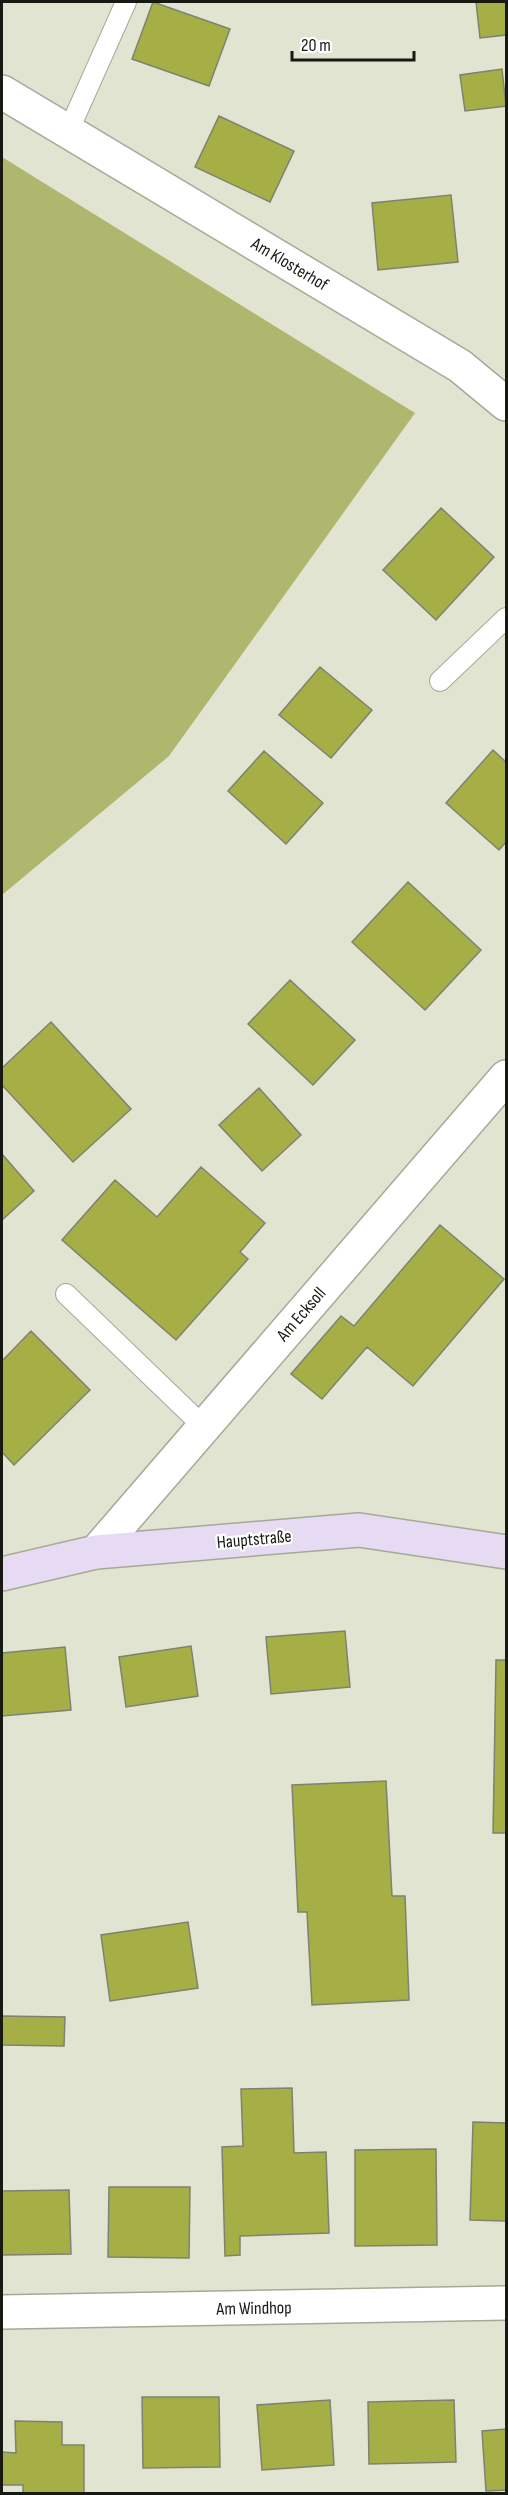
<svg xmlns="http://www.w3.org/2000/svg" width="508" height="2495" font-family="'Sofia Sans Condensed',sans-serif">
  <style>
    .green { fill: #afb76e }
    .building { fill: #a5af46; stroke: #7f8270; stroke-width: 1.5 }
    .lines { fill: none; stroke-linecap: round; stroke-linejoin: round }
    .lane-casing { stroke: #a6a997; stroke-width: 22 }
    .street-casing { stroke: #a6a997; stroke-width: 36 }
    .secondary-casing { stroke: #a6a997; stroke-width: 36 }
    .lane { stroke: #fff; stroke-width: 20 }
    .street { stroke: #fff; stroke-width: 33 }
    .secondary { stroke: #e6dbf2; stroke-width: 33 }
    .labels { text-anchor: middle; stroke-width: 4.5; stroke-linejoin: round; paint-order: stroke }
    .street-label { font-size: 18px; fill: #181913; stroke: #fff }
  </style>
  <rect width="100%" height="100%" fill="#e1e4d0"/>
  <path class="green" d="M2,157L415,413L169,756L2,895Z"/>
  <path class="building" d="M153,2L230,29L209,86L132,59Z
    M476,2H506V35L480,38Z
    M502,69L506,106L465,111L460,75Z
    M219,116L294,151L270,202L195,167Z
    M451,195L458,262L378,270L372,203Z
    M441,508L494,557L436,620L383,570Z
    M320,667L372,710L331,758L279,715Z
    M493,750L506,762V842L499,850L446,803Z
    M264,751L323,803L286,844L228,791Z
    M408,882L481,950L425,1010L352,942Z
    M290,980L355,1040L313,1085L248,1024Z
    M51,1022L131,1109L73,1162L2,1085V1068Z
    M259,1088L301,1135L262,1171L219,1125Z
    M2,1154L34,1191L2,1220Z
    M201,1167L265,1223L240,1252L248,1259L176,1340L62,1240L115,1180L157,1217Z
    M440,1225L504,1279L413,1386L367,1347L322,1399L291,1374L341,1316L354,1326Z
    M31,1331L90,1390L14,1465L2,1452V1361Z
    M345,1631L350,1687L271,1694L266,1637Z
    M191,1646L198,1696L126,1707L119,1657Z
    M65,1647L71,1710L2,1716V1653Z
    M496,1660H506V1833H493Z
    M386,1781L392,1896H405L409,2000L312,2005L307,1912H298L292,1785Z
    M188,1922L198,1988L110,2001L101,1935Z
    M2,2016L65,2017L64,2046L2,2045Z
    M292,2088L294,2153L326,2152L329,2233L240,2236V2255L225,2256L222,2147L243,2146L241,2089Z
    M473,2122L506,2123V2221L470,2220Z
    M436,2149L437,2245L355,2246V2150Z
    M109,2187H190L189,2258L108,2257Z
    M69,2190L71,2254L2,2255V2191Z
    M142,2397H219L220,2467L143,2468Z
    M330,2400L334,2465L262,2470L257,2405Z
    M454,2400L456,2462L369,2464L368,2402Z
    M15,2421L62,2422V2445H84V2494H23V2485H2V2452L16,2453Z
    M506,2429V2490L486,2491L482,2431Z"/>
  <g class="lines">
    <defs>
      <path id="lane" d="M68,132L126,2
        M440,681L506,618
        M66,1294L204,1427"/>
      <path id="street" d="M2,92L460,366L506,404
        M96,1552L506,1077
        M2,2312L506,2303"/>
      <path id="secondary" d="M2,1574L96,1552L359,1530L506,1552"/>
    </defs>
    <use href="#lane" class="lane-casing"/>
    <use href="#street" class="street-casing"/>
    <use href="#secondary" class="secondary-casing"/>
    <use href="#lane" class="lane"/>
    <use href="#street" class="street"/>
    <use href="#secondary" class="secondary"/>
  </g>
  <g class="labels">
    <g class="street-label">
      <text transform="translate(290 264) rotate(31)" y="6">Am Klosterhof</text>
      <text transform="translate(301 1314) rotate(-49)" y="6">Am Ecksoll</text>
      <text transform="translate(254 1539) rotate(-5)" y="6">Hauptstraße</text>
      <text transform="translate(254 2308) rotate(-1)" y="6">Am Windhop</text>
    </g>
  </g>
  <rect width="508" height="2495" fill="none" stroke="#181913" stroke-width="6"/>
  <path d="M292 51v9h122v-9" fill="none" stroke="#181913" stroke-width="3"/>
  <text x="301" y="51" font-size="18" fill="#181913" stroke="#ffffff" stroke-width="4.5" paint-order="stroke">20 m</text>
</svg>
